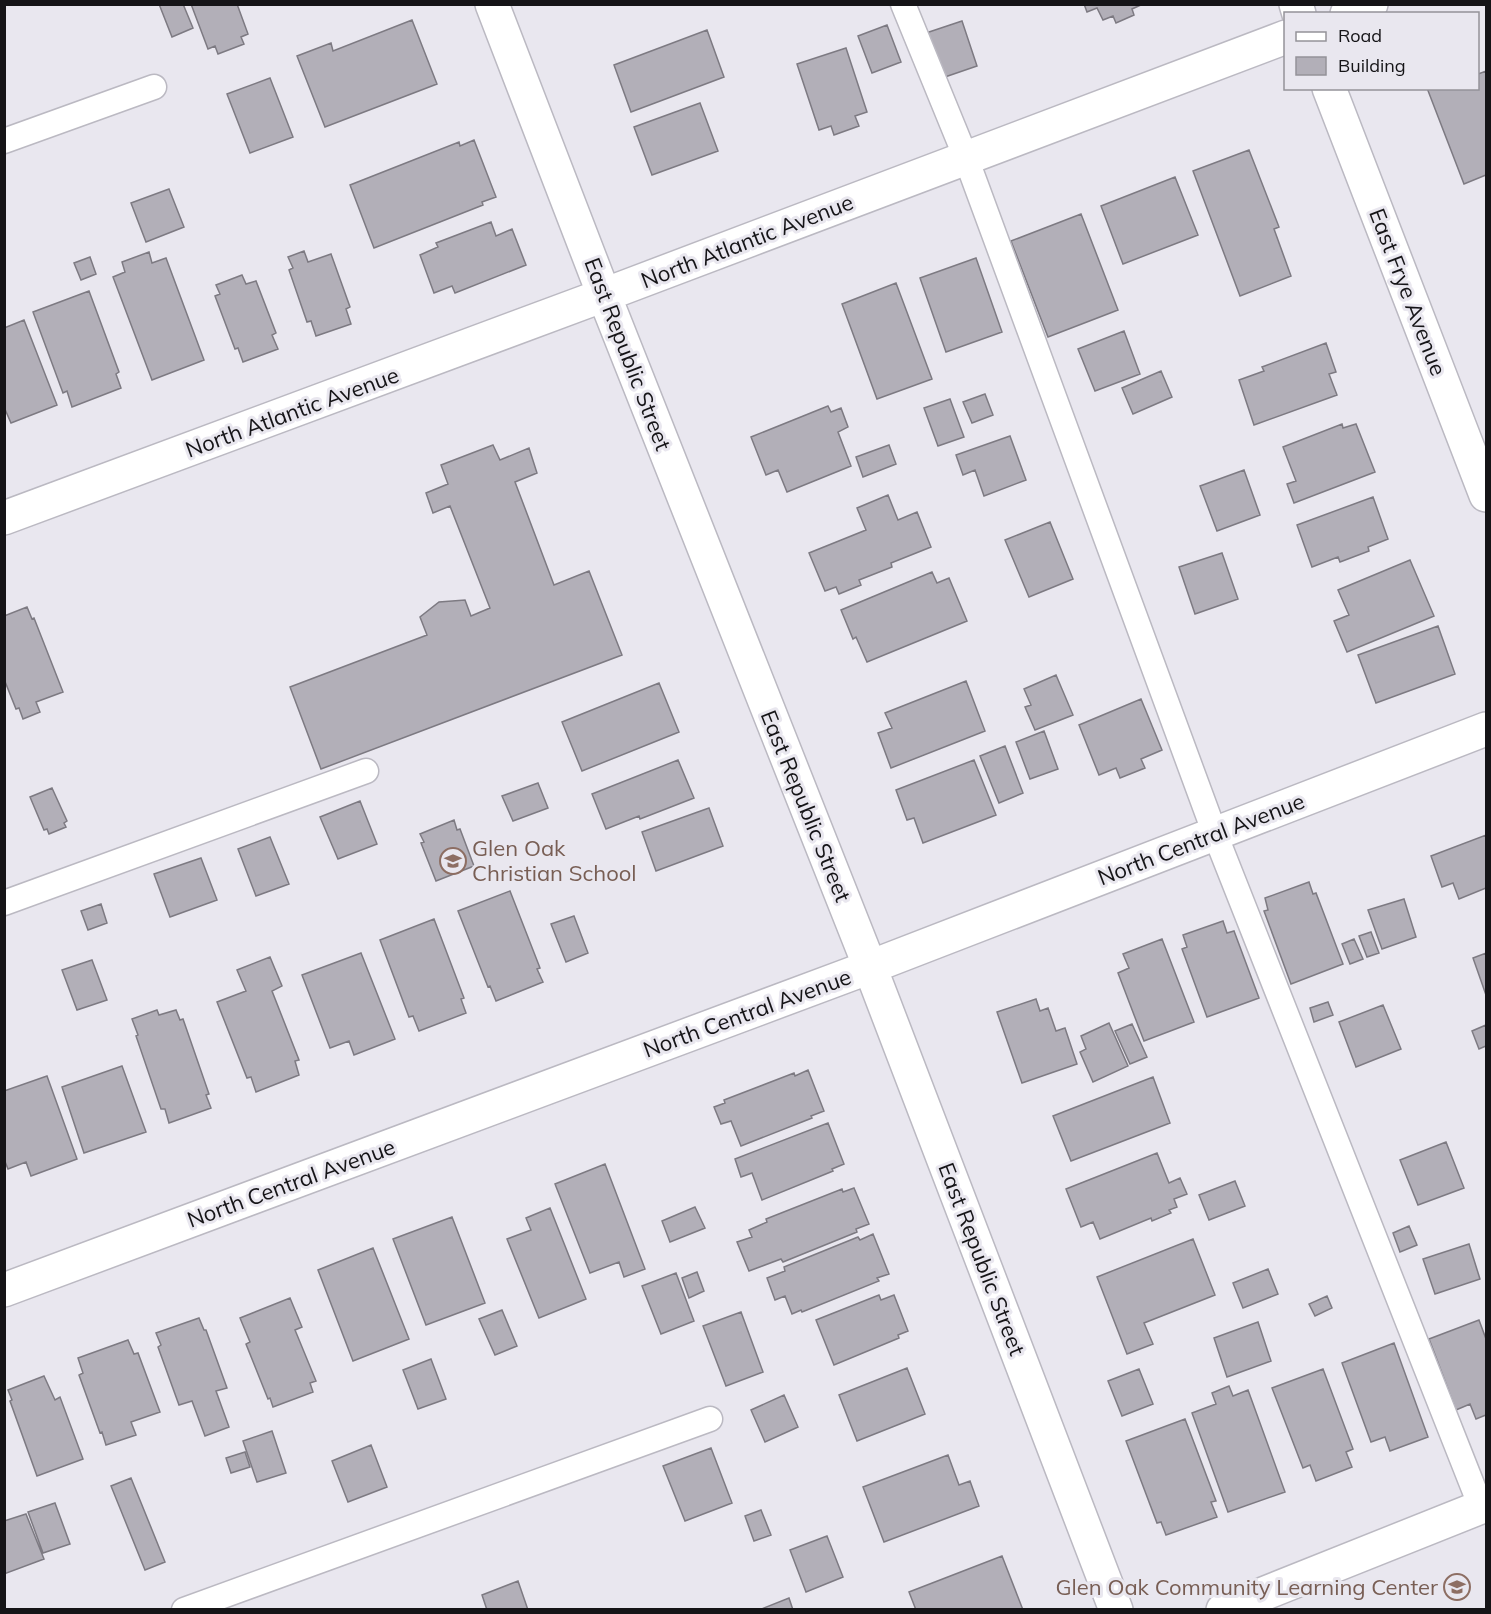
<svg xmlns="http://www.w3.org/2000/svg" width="1491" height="1614" font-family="Mulish,sans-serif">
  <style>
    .building { fill: #b2afb8; stroke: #7d7a82; stroke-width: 1.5 }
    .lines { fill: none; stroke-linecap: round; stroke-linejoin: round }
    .lane-casing { stroke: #bbb9c2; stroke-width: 27 }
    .street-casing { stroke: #bbb9c2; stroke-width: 36 }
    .secondary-casing { stroke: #bbb9c2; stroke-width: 36 }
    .lane { stroke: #fff; stroke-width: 24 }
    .street { stroke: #fff; stroke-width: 33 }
    .secondary { stroke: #fff; stroke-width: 33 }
    .labels { text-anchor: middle; stroke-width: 6; stroke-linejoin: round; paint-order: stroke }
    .street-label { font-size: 22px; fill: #151417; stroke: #e9e7ef }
    .education-label { font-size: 22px; fill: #785e54; stroke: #e9e7ef; text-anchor: start }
  </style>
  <rect width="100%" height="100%" fill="#e9e7ef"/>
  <path class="building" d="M159,4H183L193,28L172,37Z
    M191,4H237L248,34L241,37L244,44L218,54L215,46L208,49Z
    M1084,4H1143L1132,9L1134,15L1116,23L1113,16L1103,20L1097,8L1087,12Z
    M412,20L437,84L325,127L297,56L331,43L333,51Z
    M962,21L977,66L942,78L926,33Z
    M887,25L901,62L872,73L858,36Z
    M707,30L724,77L631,112L614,65Z
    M846,48L867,112L855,116L859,126L834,135L831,126L819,130L797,64Z
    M1486,71V175L1464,184L1427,88H1478V74Z
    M270,78L293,137L250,153L227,94Z
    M700,103L718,151L652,175L634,127Z
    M474,140L496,197L482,202L483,205L374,248L350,185L459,142L460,146Z
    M1249,150L1279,227L1274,229L1291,276L1240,296L1193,171Z
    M1175,177L1198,235L1123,264L1101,206Z
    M169,189L184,227L146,242L131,203Z
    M1081,214L1118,310L1048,337L1011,241Z
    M491,222L496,236L512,229L526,265L455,293L452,286L434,293L420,255L438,247L436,243Z
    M304,251L308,262L331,254L350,307L346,309L351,324L316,336L311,321L307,322L289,270L293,268L288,257Z
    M149,252L152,263L166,258L204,360L152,380L113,277L125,272L122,262Z
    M90,257L96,274L81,280L74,263Z
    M976,258L1002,332L946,352L920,278Z
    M242,275L246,284L256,281L276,333L272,335L278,349L243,362L238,348L235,349L215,296L220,294L216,285Z
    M896,283L932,379L877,399L842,304Z
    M89,291L119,372L116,374L121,388L72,407L67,391L63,393L33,312Z
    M24,320L57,405L11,423L4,407V328Z
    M1124,331L1140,374L1095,391L1078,349Z
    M1326,343L1336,372L1329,374L1337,395L1254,425L1239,380L1264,371L1262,367Z
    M1161,371L1172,397L1133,414L1122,388Z
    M985,394L993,415L972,423L963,402Z
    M950,399L964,437L938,446L924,408Z
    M828,406L831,412L841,408L848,427L838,432L851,466L787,492L778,470L766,475L751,437Z
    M1342,424L1343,428L1356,424L1375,472L1294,503L1287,484L1296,481L1283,447Z
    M1010,436L1026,480L984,496L975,470L963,475L956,455Z
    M493,445L500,460L529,448L537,473L515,482L554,585L589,571L622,655L321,769L290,687L427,635L420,617L439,602L465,600L471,616L490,608L450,506L433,513L426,493L448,484L441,465Z
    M889,445L896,464L863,477L856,457Z
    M1244,470L1260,515L1217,531L1200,486Z
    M888,495L898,520L917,512L931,547L891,563L892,567L859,580L861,585L839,594L836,587L825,591L809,553L866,530L857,508Z
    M1373,497L1388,539L1368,547L1369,551L1340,562L1338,557L1312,567L1297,525Z
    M1050,522L1073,579L1029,597L1005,540Z
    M1222,553L1238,599L1195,614L1179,567Z
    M1410,560L1434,616L1347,652L1334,621L1349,615L1338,590Z
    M932,572L937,583L949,578L967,621L867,662L856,637L853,639L841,610Z
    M27,607L32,619L34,618L63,692L36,702L40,712L23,719L19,708L16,709L4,679V616Z
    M1438,626L1455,674L1376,703L1358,655Z
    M1056,675L1073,715L1035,730L1025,707L1031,705L1024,689Z
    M966,681L985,731L891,768L878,733L892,728L885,713Z
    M659,683L679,732L582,771L562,722Z
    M1141,699L1162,750L1141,759L1145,768L1120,778L1116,768L1099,775L1079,725Z
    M1044,731L1058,769L1030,779L1016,742Z
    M1005,746L1023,793L999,803L980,756Z
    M678,760L694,798L640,819L639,816L606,829L592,794Z
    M974,760L996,815L923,843L914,818L907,820L896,790Z
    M538,783L548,808L513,821L502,796Z
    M52,788L67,821L64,823L66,827L49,834L47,829L44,830L30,797Z
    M360,801L377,844L338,859L320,817Z
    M709,808L723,846L656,871L642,832Z
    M454,820L457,830L460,829L474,866L436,881L421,843L424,842L420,834Z
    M1486,835V888L1459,899L1453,883L1442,887L1431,856Z
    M270,837L289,884L256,896L238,849Z
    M201,858L217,900L170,917L154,874Z
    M1309,882L1313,894L1316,893L1343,964L1291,984L1264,911L1268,910L1265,898Z
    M510,891L540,968L537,969L543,982L496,1001L490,986L488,987L458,911Z
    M1404,899L1416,937L1382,949L1368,910Z
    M101,904L107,923L88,930L81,911Z
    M574,916L588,953L566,962L551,924Z
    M434,919L464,998L461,999L466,1013L419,1031L413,1016L409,1017L380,940Z
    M1223,921L1227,933L1234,931L1259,998L1207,1017L1182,949L1187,947L1183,935Z
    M1371,932L1379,953L1367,957L1359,936Z
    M1162,939L1194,1022L1144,1041L1118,973L1129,968L1123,954Z
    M1354,939L1363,959L1350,964L1342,944Z
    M361,953L395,1039L354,1055L349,1041L330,1048L302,975Z
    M1486,953V995L1473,958Z
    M270,957L282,986L272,991L299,1060L295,1061L299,1075L256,1092L251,1077L247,1078L217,1002L246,991L237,970Z
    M92,960L107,1000L77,1010L62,970Z
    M1036,999L1040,1011L1048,1008L1056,1031L1065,1028L1077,1064L1022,1083L997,1012Z
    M1328,1002L1333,1015L1314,1022L1310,1008Z
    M1383,1005L1401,1049L1356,1067L1339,1022Z
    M157,1010L159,1015L176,1010L180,1020L183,1019L209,1094L206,1095L211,1108L169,1123L165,1109H161L136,1036L138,1035L132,1019Z
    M1109,1023L1128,1066L1093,1082L1080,1052L1086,1049L1081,1036Z
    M1132,1024L1147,1057L1130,1064L1115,1031Z
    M1486,1025V1046L1479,1049L1472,1031Z
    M122,1066L146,1132L84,1153L62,1087Z
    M808,1070L824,1111L811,1116L812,1118L741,1146L731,1121L721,1124L714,1107L725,1103L724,1100L794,1073L795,1076Z
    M47,1076L77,1159L31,1176L26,1162L8,1169L4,1159V1091Z
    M1153,1077L1170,1123L1071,1161L1053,1116Z
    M828,1123L844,1164L832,1169L833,1171L762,1200L752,1173L741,1177L735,1159Z
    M1446,1142L1464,1188L1418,1205L1400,1160Z
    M1157,1153L1169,1183L1180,1178L1187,1194L1174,1199L1177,1207L1169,1210L1171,1213L1152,1221L1151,1218L1100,1239L1093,1222L1081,1227L1066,1189Z
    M605,1164L645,1269L624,1277L619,1262L590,1273L555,1184Z
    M1235,1181L1245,1206L1209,1220L1199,1195Z
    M854,1188L869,1224L856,1229L857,1232L783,1262L781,1259L749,1271L737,1242L752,1237L749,1230L767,1222L766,1219L842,1189L843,1192Z
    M695,1207L705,1228L670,1242L662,1221Z
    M550,1208L586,1299L539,1318L507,1239L531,1230L526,1218Z
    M452,1217L485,1303L426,1325L393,1239Z
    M1409,1226L1417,1245L1400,1252L1393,1233Z
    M873,1234L889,1274L877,1278L879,1281L802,1312L801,1310L792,1314L785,1296L775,1300L767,1278L785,1271L784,1267L858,1237L860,1240Z
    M1193,1239L1215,1295L1144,1323L1153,1344L1127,1354L1097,1277Z
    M1469,1244L1480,1279L1435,1294L1423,1259Z
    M373,1248L409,1339L353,1361L318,1270Z
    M1268,1269L1278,1294L1243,1308L1233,1283Z
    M697,1272L704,1291L689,1298L682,1278Z
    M676,1273L694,1321L661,1334L642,1286Z
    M879,1295L881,1300L894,1295L908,1331L898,1335L899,1338L834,1365L816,1320Z
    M1327,1296L1332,1308L1315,1316L1309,1304Z
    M290,1298L302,1327L295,1330L316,1381L310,1383L313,1392L273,1407L270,1398L268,1399L246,1344L250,1342L240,1318Z
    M502,1310L517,1346L495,1355L479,1319Z
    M741,1312L763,1372L726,1386L703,1326Z
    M199,1318L204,1330H206L227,1388L216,1391L229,1427L205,1436L192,1401L179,1405L158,1347L161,1345L156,1333Z
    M1479,1320L1486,1339V1415L1476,1419L1470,1404L1456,1410L1429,1339Z
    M1258,1322L1271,1361L1227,1377L1214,1338Z
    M128,1340L134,1354L138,1353L160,1412L131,1422L136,1435L106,1445L102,1432L100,1433L79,1375L83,1373L78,1358Z
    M1394,1343L1428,1437L1390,1451L1385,1437L1371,1442L1342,1363Z
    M431,1359L446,1399L418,1409L403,1370Z
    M907,1368L925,1414L857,1441L839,1395Z
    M1139,1369L1153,1404L1122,1416L1108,1381Z
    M1323,1369L1353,1449L1346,1452L1352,1467L1316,1481L1310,1465L1303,1468L1272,1388Z
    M44,1376L55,1400L60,1397L83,1459L37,1476L10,1401L12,1400L8,1390Z
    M1229,1386L1233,1396L1248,1390L1285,1492L1228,1512L1192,1413L1216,1404L1212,1393Z
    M784,1395L798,1427L765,1442L751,1410Z
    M1185,1419L1216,1501L1211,1502L1217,1517L1166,1535L1161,1522L1157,1523L1126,1441Z
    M272,1431L286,1473L257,1482L243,1441Z
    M371,1445L387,1487L348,1502L332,1461Z
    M711,1448L732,1503L685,1521L663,1466Z
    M245,1452L250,1467L231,1473L226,1458Z
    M948,1455L959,1485L970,1481L979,1506L884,1542L863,1487Z
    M131,1478L165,1562L145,1570L111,1486Z
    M55,1503L70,1544L43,1553L28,1512Z
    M761,1510L771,1535L754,1541L745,1516Z
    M26,1514L44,1559L4,1574V1521Z
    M827,1536L843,1577L806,1592L790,1550Z
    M1002,1556L1023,1610H916L909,1592Z
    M518,1581L528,1610H487L482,1595Z
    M789,1598L793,1610H759Z"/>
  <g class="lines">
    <defs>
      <path id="lane" d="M903,4L966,158L1215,834L1481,1507
        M4,141L154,87
        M4,903L366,771
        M184,1610L710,1419"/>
      <path id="street" d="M492,4L604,295L870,967L1116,1610
        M1347,14L1371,4
        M4,518L604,295L1286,37
        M4,1290L870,967L1486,729"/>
      <path id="secondary" d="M1296,4L1299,14
        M1329,88L1486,495
        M1223,1610L1486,1505"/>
    </defs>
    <use href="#lane" class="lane-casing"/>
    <use href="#street" class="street-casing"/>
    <use href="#secondary" class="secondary-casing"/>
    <use href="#lane" class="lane"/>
    <use href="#street" class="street"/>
    <use href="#secondary" class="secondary"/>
  </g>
  <defs>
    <symbol id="school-ring" viewBox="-11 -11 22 22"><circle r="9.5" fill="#e9e7ef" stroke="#8d6e63" stroke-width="1.5"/><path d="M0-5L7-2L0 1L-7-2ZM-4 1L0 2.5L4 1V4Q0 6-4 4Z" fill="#8d6e63"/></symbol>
  </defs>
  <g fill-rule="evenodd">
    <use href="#school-ring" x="438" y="846" width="30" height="30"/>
    <use href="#school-ring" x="1442" y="1572" width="30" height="30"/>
  </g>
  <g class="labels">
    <g class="street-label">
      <text transform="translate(747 241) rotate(-21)" y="8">North Atlantic Avenue</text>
      <text transform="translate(1408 292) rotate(69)" y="8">East Frye Avenue</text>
      <text transform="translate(628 354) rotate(69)" y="8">East Republic Street</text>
      <text transform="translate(292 412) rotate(-20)" y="8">North Atlantic Avenue</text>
      <text transform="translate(806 806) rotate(68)" y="8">East Republic Street</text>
      <text transform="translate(1201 839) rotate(-21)" y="8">North Central Avenue</text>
      <text transform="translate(747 1013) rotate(-20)" y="8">North Central Avenue</text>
      <text transform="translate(291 1183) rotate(-20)" y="8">North Central Avenue</text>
      <text transform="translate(982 1259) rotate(69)" y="8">East Republic Street</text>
    </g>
    <g class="education-label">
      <text x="472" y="856">Glen Oak<tspan x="472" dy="25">Christian School</tspan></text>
      <text x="1438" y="1595" text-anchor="end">Glen Oak Community Learning Center</text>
    </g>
  </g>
  <rect width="1491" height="1614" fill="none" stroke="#151417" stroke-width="12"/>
  <rect x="1284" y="12" width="195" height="78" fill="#e9e7ef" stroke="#949399" stroke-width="1.5"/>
  <rect x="1296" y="32" width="30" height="9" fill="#ffffff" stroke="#949399" stroke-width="1.5"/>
  <text x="1338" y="42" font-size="18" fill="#151417">Road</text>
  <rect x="1296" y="57" width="30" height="18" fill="#b2afb8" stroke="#949399" stroke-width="1.5"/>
  <text x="1338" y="72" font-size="18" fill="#151417">Building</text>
</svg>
